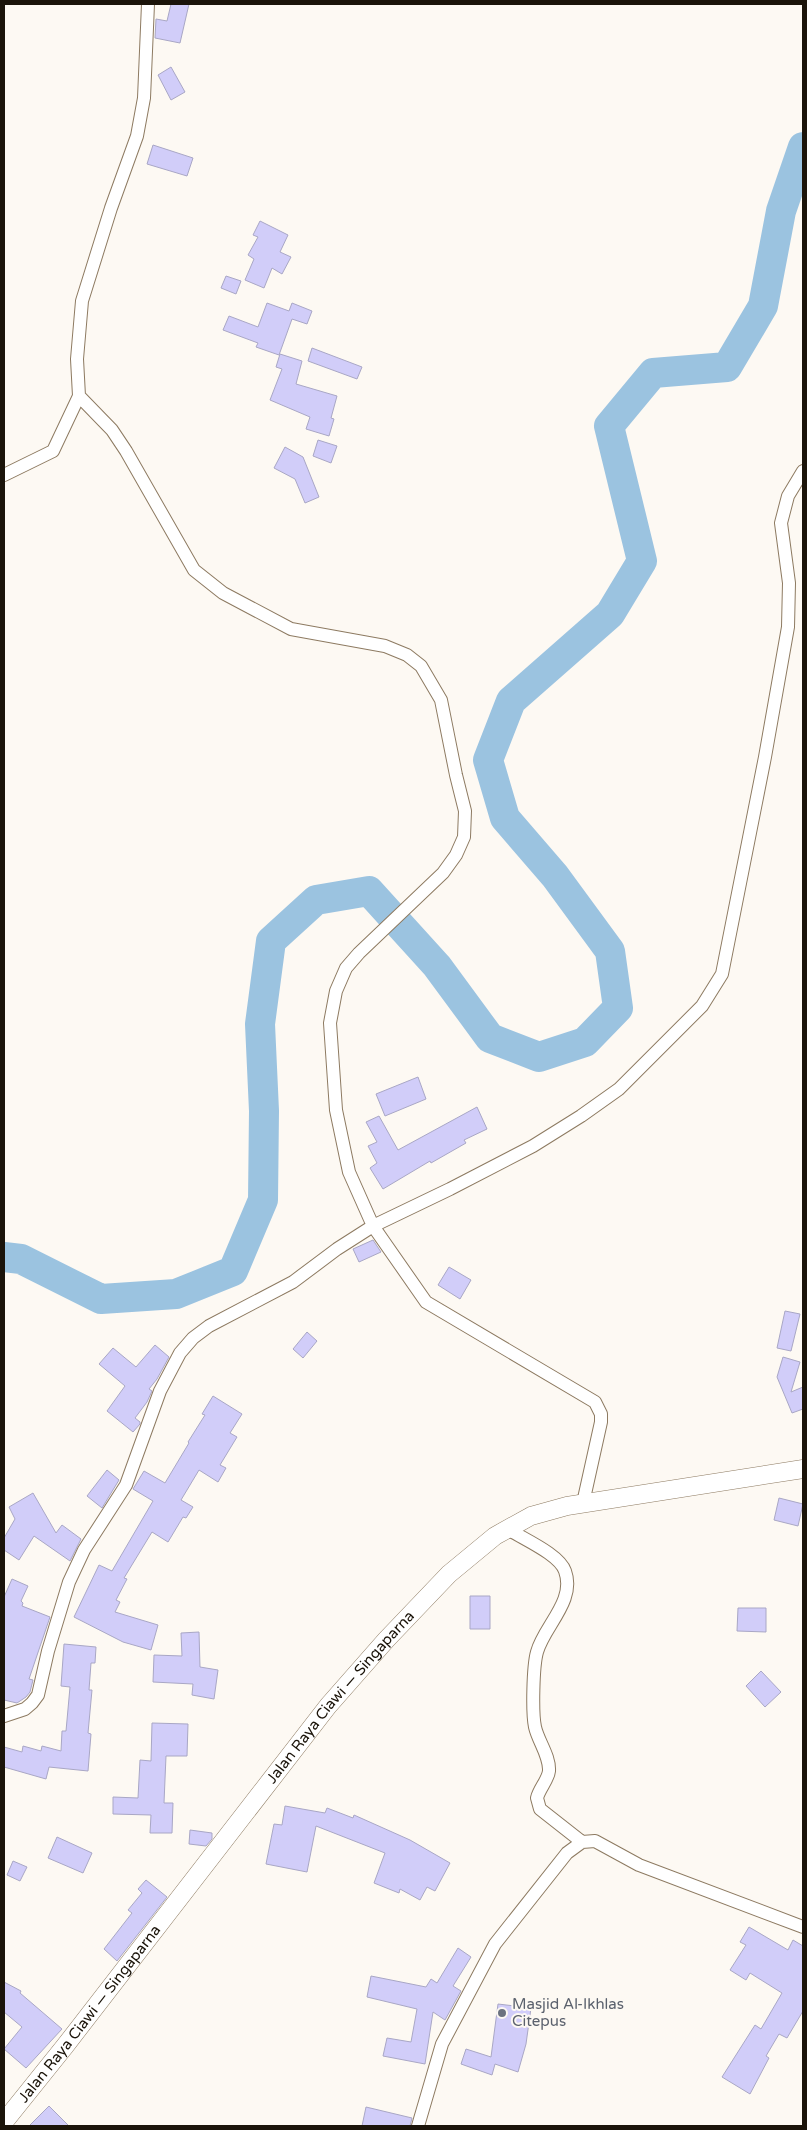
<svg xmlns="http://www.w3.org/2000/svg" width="807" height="2130" font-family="'Varela Round',sans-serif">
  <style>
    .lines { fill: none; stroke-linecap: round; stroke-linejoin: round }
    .river { stroke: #9bc3e0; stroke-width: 30 }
    .building { fill: #d1cdf9; stroke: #a9a7c5 }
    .minor-casing { stroke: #8d7a61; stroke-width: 14 }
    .secondary-casing { stroke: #8d7a61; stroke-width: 19 }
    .minor { stroke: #fff; stroke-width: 12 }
    .secondary { stroke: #fff; stroke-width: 18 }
    .worship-dot { fill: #6b7280; stroke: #fdf9f3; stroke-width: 2 }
    .labels { text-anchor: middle; stroke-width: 4; stroke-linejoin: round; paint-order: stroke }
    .street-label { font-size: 15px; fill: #1b140a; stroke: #fdf9f3 }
    .worship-label { font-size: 15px; fill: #5b616d; stroke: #fdf9f3; text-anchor: start }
  </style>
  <rect width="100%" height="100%" fill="#fdf9f3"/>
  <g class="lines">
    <path class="river" d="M4,1257L21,1259L101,1299L176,1294L233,1271L263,1200L264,1111L260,1024L271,941L316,900L369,891L437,966L490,1038L539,1057L585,1042L618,1008L610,951L555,876L505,818L488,760L511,701L610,614L642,561L609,426L653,373L727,367L763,306L781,211L803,147"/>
  </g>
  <path class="building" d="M171,4H189L180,43L155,38L156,19L167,21Z
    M171,67L185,92L171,100L158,75Z
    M153,145L193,158L187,176L147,164Z
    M260,221L288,235L280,252L291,257L282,274L272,268L264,288L245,280L254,259L248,255L258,237L253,235Z
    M226,276L241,281L236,294L221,288Z
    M267,303L289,311L292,303L312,311L307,324L292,319L279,355L256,347L258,343L223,330L229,316L258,327Z
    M312,348L362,367L357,379L308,361Z
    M280,354L302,361L296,384L337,396L331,418L334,419L329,436L306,429L310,417L270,400L282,369L276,367Z
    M318,440L337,446L331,463L313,456Z
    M285,447L303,457L319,497L305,503L295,479L274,468Z
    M418,1077L426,1099L385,1116L376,1094Z
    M477,1107L487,1129L464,1140L466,1143L431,1163L430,1161L383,1189L370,1168L377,1163L368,1146L377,1142L366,1122L379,1116L398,1150Z
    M373,1240L381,1252L359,1262L353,1249Z
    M449,1267L471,1280L460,1299L438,1285Z
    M785,1311L800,1314L791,1351L777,1348Z
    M307,1332L317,1341L303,1358L293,1349Z
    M155,1345L169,1357L157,1379L149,1389L152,1391L147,1402L135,1418L140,1422V1424L133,1432L107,1411L125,1386L99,1364L113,1348L136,1367Z
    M783,1357L800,1362L791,1392L803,1387V1409L792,1413L777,1377Z
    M213,1396L242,1414L230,1433L237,1437L220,1465L226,1468L218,1482L199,1470L181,1500L193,1507L186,1518L183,1517L168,1542L152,1532L124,1578L127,1579L116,1600L120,1602L115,1612L158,1625L151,1650L123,1642L74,1617L99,1565L112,1571L153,1501L133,1489L144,1471L165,1483L189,1443L188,1442L205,1415L202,1414Z
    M107,1470L119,1480L102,1508L87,1496Z
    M33,1493L56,1533L62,1525L81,1539L70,1561L34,1536L19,1560L4,1550V1538L15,1519L9,1507Z
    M779,1498L803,1504L798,1526L774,1520Z
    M12,1579L28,1586L21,1601L23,1603L22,1606L50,1617L29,1679L33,1680L30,1692L26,1697L17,1703L4,1700V1597Z
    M470,1596H490V1629H470Z
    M738,1608H766V1632L737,1631Z
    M199,1632L200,1667L218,1670L214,1699L192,1695L193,1684L153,1682L154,1655L182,1656L181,1633Z
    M64,1644L96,1647L95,1663H91L89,1690H92L88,1733L91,1734L88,1771L49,1767L46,1779L4,1767V1747L22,1752L23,1746L41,1751L42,1746L61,1751L62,1731H66L70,1687L61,1686Z
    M761,1671L781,1692L765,1707L746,1686Z
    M152,1723L188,1724L187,1756H166L164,1803H173L172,1833H150L151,1815L113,1814V1797L138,1798L140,1760L151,1761Z
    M285,1806L325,1813L327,1808L353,1818L354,1815L410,1840L450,1863L435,1891L427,1887L420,1900L400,1889L399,1893L374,1883L385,1853L316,1826L307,1872L266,1864L274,1824L282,1825Z
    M190,1830L212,1833V1839L206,1846L189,1844Z
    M57,1837L92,1853L83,1873L48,1858Z
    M13,1861L27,1867L20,1881L7,1875Z
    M146,1880L167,1897L117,1961L104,1949L132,1913L128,1910L142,1893L138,1889Z
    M749,1927L788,1950L793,1940L803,1946V2011L787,2038L779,2034L766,2056L769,2058L750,2094L722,2077L755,2025L761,2029L782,1993L750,1973L746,1980L730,1970L746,1945L740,1942Z
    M458,1948L471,1957L453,1986L461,1991L445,2020L433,2012L425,2064L383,2056L387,2038L411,2042L417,2009L367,1997L371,1976L426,1987L431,1979L437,1983Z
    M4,1982L21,1991L20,1993L62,2029L26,2068L4,2049L22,2027L4,2012Z
    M498,2004L531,2008L526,2044L518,2072L495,2064L492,2075L461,2064L466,2049L491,2057Z
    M49,2106L69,2126H29Z
    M366,2107L412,2118L410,2126H362Z"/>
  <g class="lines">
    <defs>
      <path id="minor" d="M148,4L144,98L137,136L111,208L82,301L77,359L79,396L112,430L126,451L194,570L223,593L291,629L385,646L407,655L421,666L441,700L456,775L465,811L464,837L456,855L443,873L359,953L346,968L336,991L330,1023L336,1110L349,1172L373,1226L426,1302L595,1402L601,1414V1422L583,1503
        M4,475L53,451L79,396
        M508,1529C523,1539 559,1554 565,1571C576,1601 544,1626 537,1652C533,1666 532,1713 535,1727C538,1741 550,1756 549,1771C548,1780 539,1789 537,1798L540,1809L582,1842
        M4,1716L25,1709L32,1703L38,1695L48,1651L69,1582L84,1550L126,1485L160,1391L180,1353L193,1338L209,1326L293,1282L337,1249L373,1226L450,1189L533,1146L581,1116L619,1089L702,1006L722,974L765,757L788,627L789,583L781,523L788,496L803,471
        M418,2126L442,2044L495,1944L567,1853L582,1842L595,1841L639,1865L803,1927"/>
      <g id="secondary">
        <path id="s1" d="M4,2122L65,2046L328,1706L386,1640L449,1574L495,1536L531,1516L567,1506L803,1469"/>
      </g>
    </defs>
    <use href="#minor" class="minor-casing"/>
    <use href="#secondary" class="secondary-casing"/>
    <use href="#minor" class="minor"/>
    <use href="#secondary" class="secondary"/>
  </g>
  <circle class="worship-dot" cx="502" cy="2013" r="5"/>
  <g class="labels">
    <g class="street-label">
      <text dy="5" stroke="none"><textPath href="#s1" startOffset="542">Jalan Raya Ciawi — Singaparna</textPath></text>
      <text dy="5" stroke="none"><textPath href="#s1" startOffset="138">Jalan Raya Ciawi — Singaparna</textPath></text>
    </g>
    <g class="worship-label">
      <text x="512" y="2009">Masjid Al-Ikhlas<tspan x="512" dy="17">Citepus</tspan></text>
    </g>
  </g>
  <rect width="807" height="2130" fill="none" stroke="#1b140a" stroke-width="10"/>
</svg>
